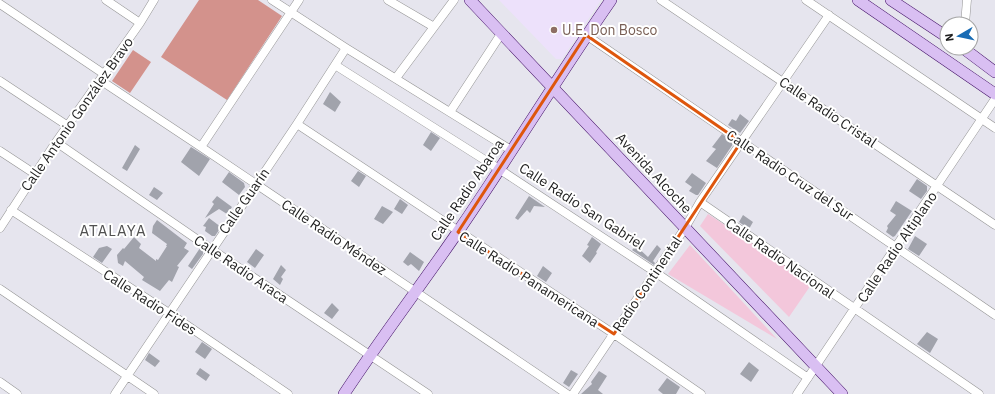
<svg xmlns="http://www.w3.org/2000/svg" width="995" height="394" font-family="'IBM Plex Sans',sans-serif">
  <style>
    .education { fill: #ede1fb }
    .park { fill: #f3c7db }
    .pitch { fill: #d3928c }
    .building { fill: #a1a3ac }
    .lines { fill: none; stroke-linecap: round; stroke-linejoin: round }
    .street-casing { stroke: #959595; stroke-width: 9 }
    .secondary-casing { stroke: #441268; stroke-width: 12 }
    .street { stroke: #fff; stroke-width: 8 }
    .secondary { stroke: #d9bff2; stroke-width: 11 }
    .marked { fill: none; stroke: #de560d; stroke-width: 3; stroke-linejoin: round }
    .education-dot { fill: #8d6e63; stroke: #fff; stroke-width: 1.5 }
    .labels { text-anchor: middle; stroke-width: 4; stroke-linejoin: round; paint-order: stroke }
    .education-label { font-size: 14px; fill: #785e54; stroke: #fff; text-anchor: start }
    .street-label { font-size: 14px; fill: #1e1e1e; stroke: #fff }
    .neighbourhood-label { font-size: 15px; letter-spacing: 1px; fill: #515151; stroke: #fff }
  </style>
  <rect width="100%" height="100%" fill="#e6e5ee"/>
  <path class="education" d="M499,0H601L562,59H556Z"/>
  <path class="park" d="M708,214L813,282L789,317L700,226Z
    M690,245L777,339L668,274Z"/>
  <path class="pitch" d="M199,0H258L282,16L227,100L161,57Z
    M133,50L151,62L130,93L112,81Z"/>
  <path class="building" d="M330,92L341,102L335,112L323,104Z
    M740,114L749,121L740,133L728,125L732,119L736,121Z
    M431,132L440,138L431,151L423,145Z
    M722,134L733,142V144L717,168L706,161L716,149L712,147Z
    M135,145L140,149L127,171L122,168Z
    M191,147L210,159L199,176L181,162Z
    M358,171L366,176L359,187L351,181Z
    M229,172L244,183L245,187L239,195L222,182Z
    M692,173L706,183L698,195H696L689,191L692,187L685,182Z
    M917,179L927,186V191L921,199L909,191Z
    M154,187L163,193L157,200L149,195Z
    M217,196L232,207L227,214L219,209L205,218L214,204L212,202Z
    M529,196L545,207L534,206L530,213L527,210L518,220L515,218Z
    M400,199L408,205L402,214L394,209Z
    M896,201L912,211L895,236L893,237L886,232L888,228L887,226L896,215L890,211Z
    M382,206L393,212L383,224L374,219Z
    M743,215L753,222L749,229L739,222Z
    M209,218L221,227L215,236H212L205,231L206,227L203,226Z
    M157,220L187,243L184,248L189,251L177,266L179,267L172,282L169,280L160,291L142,280L144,277L125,261L123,266L118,263L117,255L123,248L124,249L134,237L141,244L139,248L156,261V259L158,260L167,246H166L167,244L152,233L153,226Z
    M915,236L927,244L919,256L908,249Z
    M592,237L601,244L596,252L597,253L590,263L582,256L589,246L587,245Z
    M657,245L661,249L653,261L655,263L654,265L632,250L636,246L648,257Z
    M107,246L112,249L102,263L93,257L99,248Z
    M200,248L203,250V254L192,269L188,266Z
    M256,249L264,255L255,268L247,262Z
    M410,252L424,262L419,271L411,264L408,266L403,262Z
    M281,265L286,270L281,277L283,279L280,285L273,279Z
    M543,266L552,273L546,282L537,276Z
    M332,303L339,310L332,319L324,313Z
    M927,332L938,339L930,353L917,344Z
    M202,342L212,349L205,359L195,352Z
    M149,353L160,361L155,367L145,360Z
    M749,362L759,370L751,382L740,374Z
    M200,368L210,375L206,381L196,374Z
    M571,370L578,374L569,387L563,383Z
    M599,371L607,376L598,390L603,394H581L592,384L591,382Z
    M667,378L680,387L676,394H663L658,390Z"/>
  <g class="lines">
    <defs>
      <path id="street" d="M106,0L140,23
        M272,0L346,48L511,150
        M388,0L434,27
        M661,0L995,225
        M806,0L995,128
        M0,4L104,74
        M965,24L967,0
        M586,35L995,315
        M335,65L499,169L655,272L808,378
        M396,78L454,0
        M100,80L201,147L567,394
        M0,81L68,126
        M450,112L501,34
        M297,124L614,334L701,394
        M56,142L211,249L428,394
        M201,147L299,0
        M0,151L35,174
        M700,202L979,394
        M11,210L169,313L288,394
        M0,228L56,142L140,23L154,0
        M0,289L154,394
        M0,382L17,394
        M115,394L297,124L346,48
        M573,394L685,228L700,202L829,15
        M797,394L995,99"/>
      <path id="secondary" d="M470,0L842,394
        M858,0L995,94
        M891,0L947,37
        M963,48L995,72
        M344,394C380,339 420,287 457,233C510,156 558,76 611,0"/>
    </defs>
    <use href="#street" class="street-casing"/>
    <use href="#secondary" class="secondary-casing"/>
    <use href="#street" class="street"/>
    <use href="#secondary" class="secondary"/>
  </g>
  <path class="marked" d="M586,35L741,142L614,334L458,232Z"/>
  <circle class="education-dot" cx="554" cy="30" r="4"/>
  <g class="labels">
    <g class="education-label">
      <text x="562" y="35">U.E. Don Bosco</text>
    </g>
    <g class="street-label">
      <text transform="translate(828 112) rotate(34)" y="5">Calle Radio Cristal</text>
      <text transform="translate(77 114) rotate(-55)" y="5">Calle Antonio González Bravo</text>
      <text transform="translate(654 173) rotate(47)" y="5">Avenida Alcoche</text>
      <text transform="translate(790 175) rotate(34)" y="5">Calle Radio Cruz del Sur</text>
      <text transform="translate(467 190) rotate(-56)" y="5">Calle Radio Abaroa</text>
      <text transform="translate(244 201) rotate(-55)" y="5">Calle Guarín</text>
      <text transform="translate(582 206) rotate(33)" y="5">Calle Radio San Gabriel</text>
      <text transform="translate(334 237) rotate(34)" y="5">Calle Radio Méndez</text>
      <text transform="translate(897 247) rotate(-56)" y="5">Calle Radio Altiplano</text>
      <text transform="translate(780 258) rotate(35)" y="5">Calle Radio Nacional</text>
      <text transform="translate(241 269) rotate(34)" y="5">Calle Radio Araca</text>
      <text transform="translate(529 279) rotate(33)" y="5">Calle Radio Panamericana</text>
      <text transform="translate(647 284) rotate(-56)" y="5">Radio Continental</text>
      <text transform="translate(150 302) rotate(33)" y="5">Calle Radio Fides</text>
    </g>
    <g class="neighbourhood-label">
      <text x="113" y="236">ATALAYA</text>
    </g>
  </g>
  <g transform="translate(959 36) rotate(261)"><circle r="19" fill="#ffffff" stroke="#a5a5a5"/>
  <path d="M0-3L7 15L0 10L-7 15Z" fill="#186bb4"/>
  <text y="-6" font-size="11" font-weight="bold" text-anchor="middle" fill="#1e1e1e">N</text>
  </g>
</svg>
